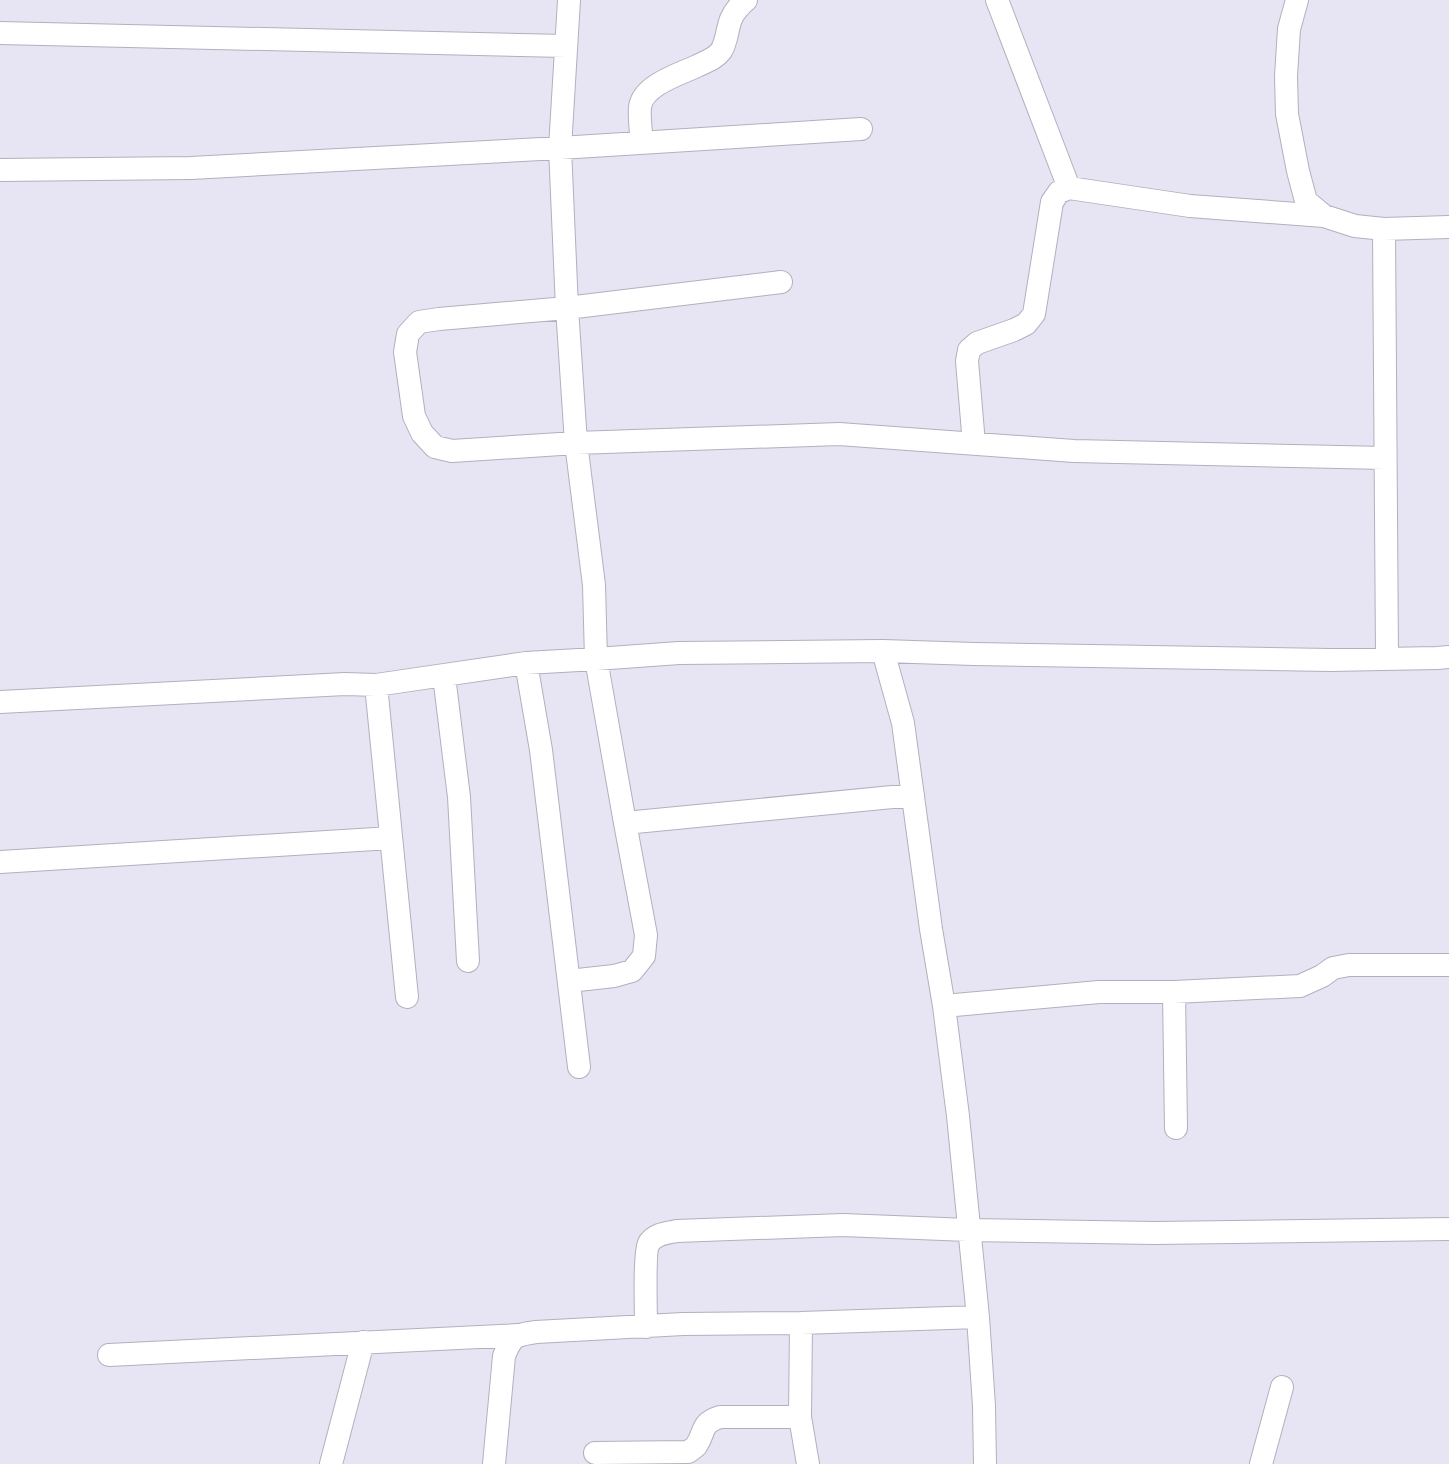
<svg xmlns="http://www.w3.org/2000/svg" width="1449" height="1464" font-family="'Source Serif 4',serif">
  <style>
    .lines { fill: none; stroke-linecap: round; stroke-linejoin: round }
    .minor-casing { stroke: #b2b0be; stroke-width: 24 }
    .minor { stroke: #fff; stroke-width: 22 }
  </style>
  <rect width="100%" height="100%" fill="#e7e5f3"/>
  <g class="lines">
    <defs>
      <path id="minor" d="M997,0L1069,188
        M1297,0L1289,29L1286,76L1287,114L1298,171L1306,201L1324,216L1355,226L1384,229L1449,227
        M0,33L566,46
        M642,143C641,132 639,118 640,107C643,85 680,74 697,66C705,62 715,59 721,51C727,42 727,29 731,19C734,12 740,5 746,0
        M0,170L191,168L560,148L861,129
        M1384,229L1387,658
        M781,282L567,308L439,319L419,322L408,334L405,352L414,416L422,433L435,447L452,451L576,443L839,434L1074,451L1385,458
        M974,444L967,361L969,350L977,343L1014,330L1026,324L1034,314L1052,202L1059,192L1069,188L1190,206L1324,216
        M883,651L903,723L931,929L944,1006L958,1116L978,1317L984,1406L985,1464
        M526,663L541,750L579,1067
        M444,676L459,797L468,961
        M376,685L407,997
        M0,702L345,684L376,685L526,663L596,659L679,653L883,651L974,654L1330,660L1437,658L1449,657
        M625,823L913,795
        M0,862L391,838
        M569,981L614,976L632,971L644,956L646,935L625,823L596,659L594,585L576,443L567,308L560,148L569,0
        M1174,992L1176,1128
        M944,1006L1099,992H1174L1300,986L1322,976L1333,968L1349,965H1449
        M801,1323L800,1417L808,1464
        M646,1327C646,1313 644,1251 649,1243C656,1233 668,1233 677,1231L843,1225L968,1230L1154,1233L1449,1229
        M109,1355L518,1335
        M595,1453L688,1452C691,1450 694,1448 696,1446C706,1432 699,1424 720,1417H800
        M331,1464L363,1342
        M494,1464L504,1356C512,1336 515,1335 536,1332L683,1324L801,1323L978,1317
        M1261,1464L1282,1387"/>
    </defs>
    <use href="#minor" class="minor-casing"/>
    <use href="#minor" class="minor"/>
  </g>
</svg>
